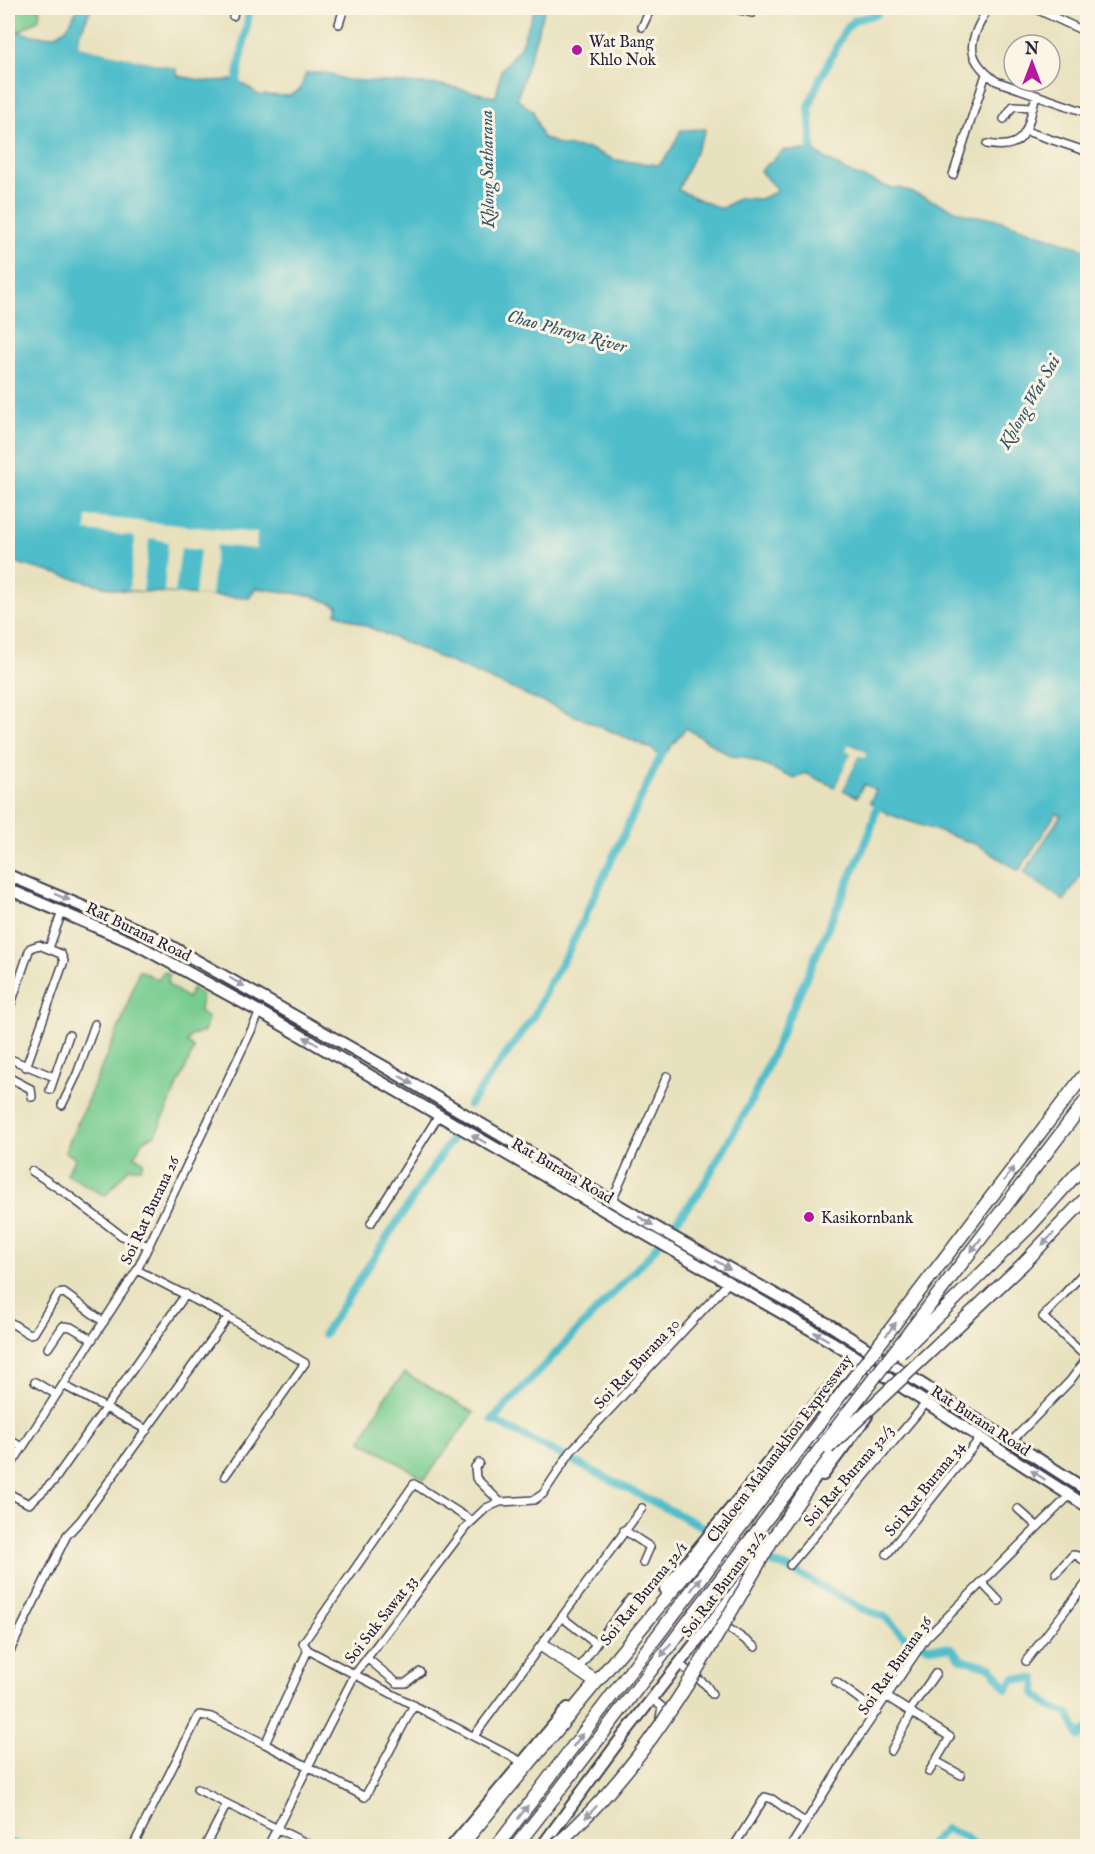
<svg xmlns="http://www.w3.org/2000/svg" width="1095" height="1854" font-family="'IM FELL English',serif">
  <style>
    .green { fill: #77cc90; stroke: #4c7766; stroke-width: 1.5 }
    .water { fill: #50bdca; stroke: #397082; stroke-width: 1.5 }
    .pier { fill: #e8e1be }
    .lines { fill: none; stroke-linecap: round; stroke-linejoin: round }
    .canal { stroke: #50bdca; stroke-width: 8 }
    .street-casing { stroke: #403f4f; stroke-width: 10 }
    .secondary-casing { stroke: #403f4f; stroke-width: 14 }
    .highway-casing { stroke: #403f4f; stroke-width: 15 }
    .street { stroke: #fff; stroke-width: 7 }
    .secondary { stroke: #fff; stroke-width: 10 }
    .highway { stroke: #fff; stroke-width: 12 }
    .highway-bridge-casing { stroke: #403f4f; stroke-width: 15; stroke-linecap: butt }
    .highway-bridge { stroke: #fff; stroke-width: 12 }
    .oneway { fill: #9c9ca7 }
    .poi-dot { fill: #b5179e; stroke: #fcf5e5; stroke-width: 2 }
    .labels { text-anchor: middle; stroke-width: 6; stroke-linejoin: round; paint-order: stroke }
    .poi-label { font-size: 16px; fill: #22223b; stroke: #fcf5e5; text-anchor: start }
    .street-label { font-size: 16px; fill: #22223b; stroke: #fcf5e5 }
    .water-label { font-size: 18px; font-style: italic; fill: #32586d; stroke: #fcf5e5 }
  </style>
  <rect width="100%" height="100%" fill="#fcf5e5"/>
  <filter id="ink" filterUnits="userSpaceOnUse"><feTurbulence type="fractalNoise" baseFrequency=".0167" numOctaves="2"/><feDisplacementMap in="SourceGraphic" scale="12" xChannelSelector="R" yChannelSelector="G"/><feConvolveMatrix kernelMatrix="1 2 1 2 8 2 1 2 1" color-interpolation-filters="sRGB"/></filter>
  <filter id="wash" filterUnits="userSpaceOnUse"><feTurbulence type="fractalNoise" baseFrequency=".008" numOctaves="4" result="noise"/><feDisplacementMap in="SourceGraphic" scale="24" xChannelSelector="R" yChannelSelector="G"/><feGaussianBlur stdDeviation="1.35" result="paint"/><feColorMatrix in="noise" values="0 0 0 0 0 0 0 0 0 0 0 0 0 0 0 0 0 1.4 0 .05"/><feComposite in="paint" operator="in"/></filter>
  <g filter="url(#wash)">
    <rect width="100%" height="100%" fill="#e8e1be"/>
    <path class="green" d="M8,8H40L39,19L20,31L8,28Z
      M139,970L158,980L164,972L169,974L168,984L187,998L193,988L202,995L200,1011L208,1019L204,1032L191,1035L187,1042L194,1049L156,1134L142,1141L135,1156L143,1161L141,1168H129L105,1196L66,1174L76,1158L65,1152L123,1018Z
      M405,1373L474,1413L425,1479L361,1441L385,1397Z"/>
    <path class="water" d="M78,8H91L79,36V46L175,68L178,76L206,81L237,80L259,95L289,96L300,90L306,73H327L345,80L442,85L496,97L501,70L520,47L535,8H545L517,99L533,111L542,137L562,146L590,149L615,160L659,165L670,152L681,130L706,129L678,190L721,209L739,198L760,199L778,191L760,171L784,150H812L846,171L890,188H901L968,215L993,218L1080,248L1087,249L1088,864L1064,901L1024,873L1061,815L1056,813L1019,871L978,845L888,814L870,802L876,790L864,784L857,797L843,790L859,756L867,752L850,744L847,750L851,753L835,787L805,773L795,779L745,757L731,756L686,728L662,758L652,749L336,613L338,606L313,596L256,588L249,598L118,590L8,561V29C26,32 50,45 66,28C71,23 74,14 78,8Z"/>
    <path class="pier" d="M81,30L84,31L81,43L176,65L175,68L78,46Z
      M87,516L257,533L256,549L216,545L211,596L195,595L200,550L181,548L175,593L164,592L168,542L152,538L149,540L143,591L129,590L135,539L132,536L86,531Z
      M849,744L867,752L865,758L859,756L843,790L840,789L857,754H863L851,748L854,754L838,788L835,787L851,753L846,750Z"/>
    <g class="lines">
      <path class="canal" d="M237,80L250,8
        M812,150L809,107L818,83L845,30L855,20L877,14L878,8
        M469,1105L535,1015L548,986L569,950L664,749
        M324,1334L453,1137
        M705,1528L492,1420L647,1258L700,1191L753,1098L869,835L880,796
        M769,1562L786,1567L863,1609L885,1617L908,1640L929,1647L952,1648L961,1659L991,1667L1007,1689L1014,1678L1036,1679L1035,1693L1051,1707L1069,1714L1079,1736L1088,1729
        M8,1842L19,1846
        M928,1846L945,1829L964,1836L974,1846"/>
    </g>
  </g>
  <g filter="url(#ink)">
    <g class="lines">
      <defs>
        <path id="street" d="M732,8L752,13L754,8
          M988,8C971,39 961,56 996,81L1088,113
          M1034,8L1088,33
          M233,16L235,8
          M339,24L344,8
          M642,27L651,8
          M1004,119L1013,106L1033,107
          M1026,131L1088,152
          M987,144C1028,152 1027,127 1036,95
          M953,175L986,74
          M49,948L62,912
          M8,1013L30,948L39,945L61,954L64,961L26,1067
          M8,1058L54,1077
          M8,1077L31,1089L32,1097
          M50,1090L69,1035
          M62,1105L77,1074L95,1024
          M32,1171L67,1194L122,1236L149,1246
          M612,1201L667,1076
          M371,1223L439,1115
          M137,1270L228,1317L305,1363L225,1476
          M8,1321L29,1334L34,1333L58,1294L64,1293L104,1322
          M48,1348L63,1326L71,1327L91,1339
          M35,1382L55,1394
          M63,1385L147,1430
          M8,1439L22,1447
          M1011,1442L1070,1381L1085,1361L1083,1354L1043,1317L1086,1270
          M479,1463L475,1467L476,1478L500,1502
          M8,1470L137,1270L260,1012
          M8,1493L29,1504L53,1482L186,1294
          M1018,1509L1038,1527
          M472,1521L414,1484L303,1643L308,1650L522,1762
          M624,1530L650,1547L643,1563
          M887,1554L981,1437
          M790,1565L927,1402
          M1056,1573L1073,1555L1078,1556L1088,1564
          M981,1582L999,1601
          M563,1618L596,1644L630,1599
          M721,1623L755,1647
          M543,1642L594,1677
          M540,1647L591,1682
          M8,1655L67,1535L81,1520L228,1317
          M368,1659L397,1683H406L420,1672
          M1026,1661L1088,1581
          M679,1664L706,1685L712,1694
          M580,1667L596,1644
          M836,1682L877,1712
          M887,1697L950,1737L929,1772
          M652,1699L662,1707L660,1718
          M909,1711L936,1673
          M474,1736L642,1508
          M265,1744L308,1650
          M891,1751L912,1712
          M936,1761L961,1775
          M197,1789L312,1846
          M133,1846L199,1715L211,1717L265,1744L365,1797L414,1705
          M205,1846L227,1804
          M268,1846L355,1674L466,1527L486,1508L500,1502L534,1500L543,1494L572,1450L728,1283
          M734,1846L765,1797L772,1799L806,1823
          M791,1846L857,1740L926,1638L1070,1495"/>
        <path id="secondary" d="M8,875L153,936L385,1067L664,1232L830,1325L1088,1491
          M8,889L138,945L260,1012L832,1342L1088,1507
          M823,1475L867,1416
          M665,1589L854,1357
          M452,1846L568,1708
          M542,1846L619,1741L745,1579"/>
        <path id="highway" d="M810,1442L853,1400
          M774,1537L839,1442
          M461,1846L742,1506
          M497,1846L543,1786
          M516,1846L555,1796"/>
      </defs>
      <use href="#street" class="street-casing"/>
      <use href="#secondary" class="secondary-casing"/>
      <use href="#highway" class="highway-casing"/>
      <use href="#street" class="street"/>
      <use href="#secondary" class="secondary"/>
      <use href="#highway" class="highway"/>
      <defs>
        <path id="highway-bridge" d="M900,1353L1030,1226L1088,1161
          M828,1448L1023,1264L1088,1196
          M742,1506L785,1457
          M543,1786L1084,1075
          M555,1796L1088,1098
          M555,1846C651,1762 710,1647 774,1537"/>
      </defs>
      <use href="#highway-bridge" class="highway-bridge-casing"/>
      <use href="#highway-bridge" class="highway-bridge"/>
    </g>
    <defs><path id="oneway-solid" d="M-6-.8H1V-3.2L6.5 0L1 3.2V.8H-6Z" transform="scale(1.5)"/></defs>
    <g class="oneway">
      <use href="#oneway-solid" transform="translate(62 897) rotate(22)"/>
      <use href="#oneway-solid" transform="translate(237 982) rotate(30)"/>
      <use href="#oneway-solid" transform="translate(311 1041) rotate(-150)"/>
      <use href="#oneway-solid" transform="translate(406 1080) rotate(32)"/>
      <use href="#oneway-solid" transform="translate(479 1139) rotate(-150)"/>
      <use href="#oneway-solid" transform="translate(1009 1174) rotate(-53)"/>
      <use href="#oneway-solid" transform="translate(646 1221) rotate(31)"/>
      <use href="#oneway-solid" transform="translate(1048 1239) rotate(134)"/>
      <use href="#oneway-solid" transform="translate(976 1245) rotate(127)"/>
      <use href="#oneway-solid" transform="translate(723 1265) rotate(30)"/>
      <use href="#oneway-solid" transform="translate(891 1329) rotate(-53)"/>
      <use href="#oneway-solid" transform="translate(821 1336) rotate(-150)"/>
      <use href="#oneway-solid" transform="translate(1038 1475) rotate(-147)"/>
      <use href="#oneway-solid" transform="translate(696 1584) rotate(-53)"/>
      <use href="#oneway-solid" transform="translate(666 1650) rotate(127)"/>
      <use href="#oneway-solid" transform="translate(578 1740) rotate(-53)"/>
      <use href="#oneway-solid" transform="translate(523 1812) rotate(-53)"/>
      <use href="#oneway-solid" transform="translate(591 1812) rotate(134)"/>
    </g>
  </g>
  <g class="poi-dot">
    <circle cx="577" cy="50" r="6"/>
    <circle cx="809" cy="1217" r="6"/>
  </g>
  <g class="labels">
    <g class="poi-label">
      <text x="589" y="47">Wat Bang<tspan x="589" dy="18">Khlo Nok</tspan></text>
      <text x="821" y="1223">Kasikornbank</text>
    </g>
    <g class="street-label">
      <text transform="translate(139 931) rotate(26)" y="6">Rat Burana Road</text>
      <text transform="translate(563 1170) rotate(30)" y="6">Rat Burana Road</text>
      <text transform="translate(149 1210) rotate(-65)" y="6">Soi Rat Burana 26</text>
      <text transform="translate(636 1363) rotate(-47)" y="6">Soi Rat Burana 30</text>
      <text transform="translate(981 1420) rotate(33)" y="6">Rat Burana Road</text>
      <text transform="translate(779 1448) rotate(-53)" y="6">Chaloem Mahanakhon Expressway</text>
      <text transform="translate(848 1475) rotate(-49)" y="6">Soi Rat Burana 32/3</text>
      <text transform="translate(924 1488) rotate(-51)" y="6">Soi Rat Burana 34</text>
      <text transform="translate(723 1583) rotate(-53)" y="6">Soi Rat Burana 32/2</text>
      <text transform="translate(643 1593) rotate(-51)" y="6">Soi Rat Burana 32/1</text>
      <text transform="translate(380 1619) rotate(-52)" y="6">Soi Suk Sawat 33</text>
      <text transform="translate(894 1665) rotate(-55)" y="6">Soi Rat Burana 36</text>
    </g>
    <g class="water-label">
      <text transform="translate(487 169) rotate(-91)" y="6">Khlong Satharana</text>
      <text transform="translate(567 331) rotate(15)" y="6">Chao Phraya River</text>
      <text transform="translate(1029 402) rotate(-60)" y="6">Khlong Wat Sai</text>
    </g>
  </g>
  <rect width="1095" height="1854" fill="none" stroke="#fcf5e5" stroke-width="30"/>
  <g transform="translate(1032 63)"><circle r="28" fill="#fcf5e5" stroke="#a5a1a1" stroke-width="1.5"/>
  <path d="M0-4.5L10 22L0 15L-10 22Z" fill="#b5179e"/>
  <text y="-9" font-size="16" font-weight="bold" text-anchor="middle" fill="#22223b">N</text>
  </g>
</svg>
